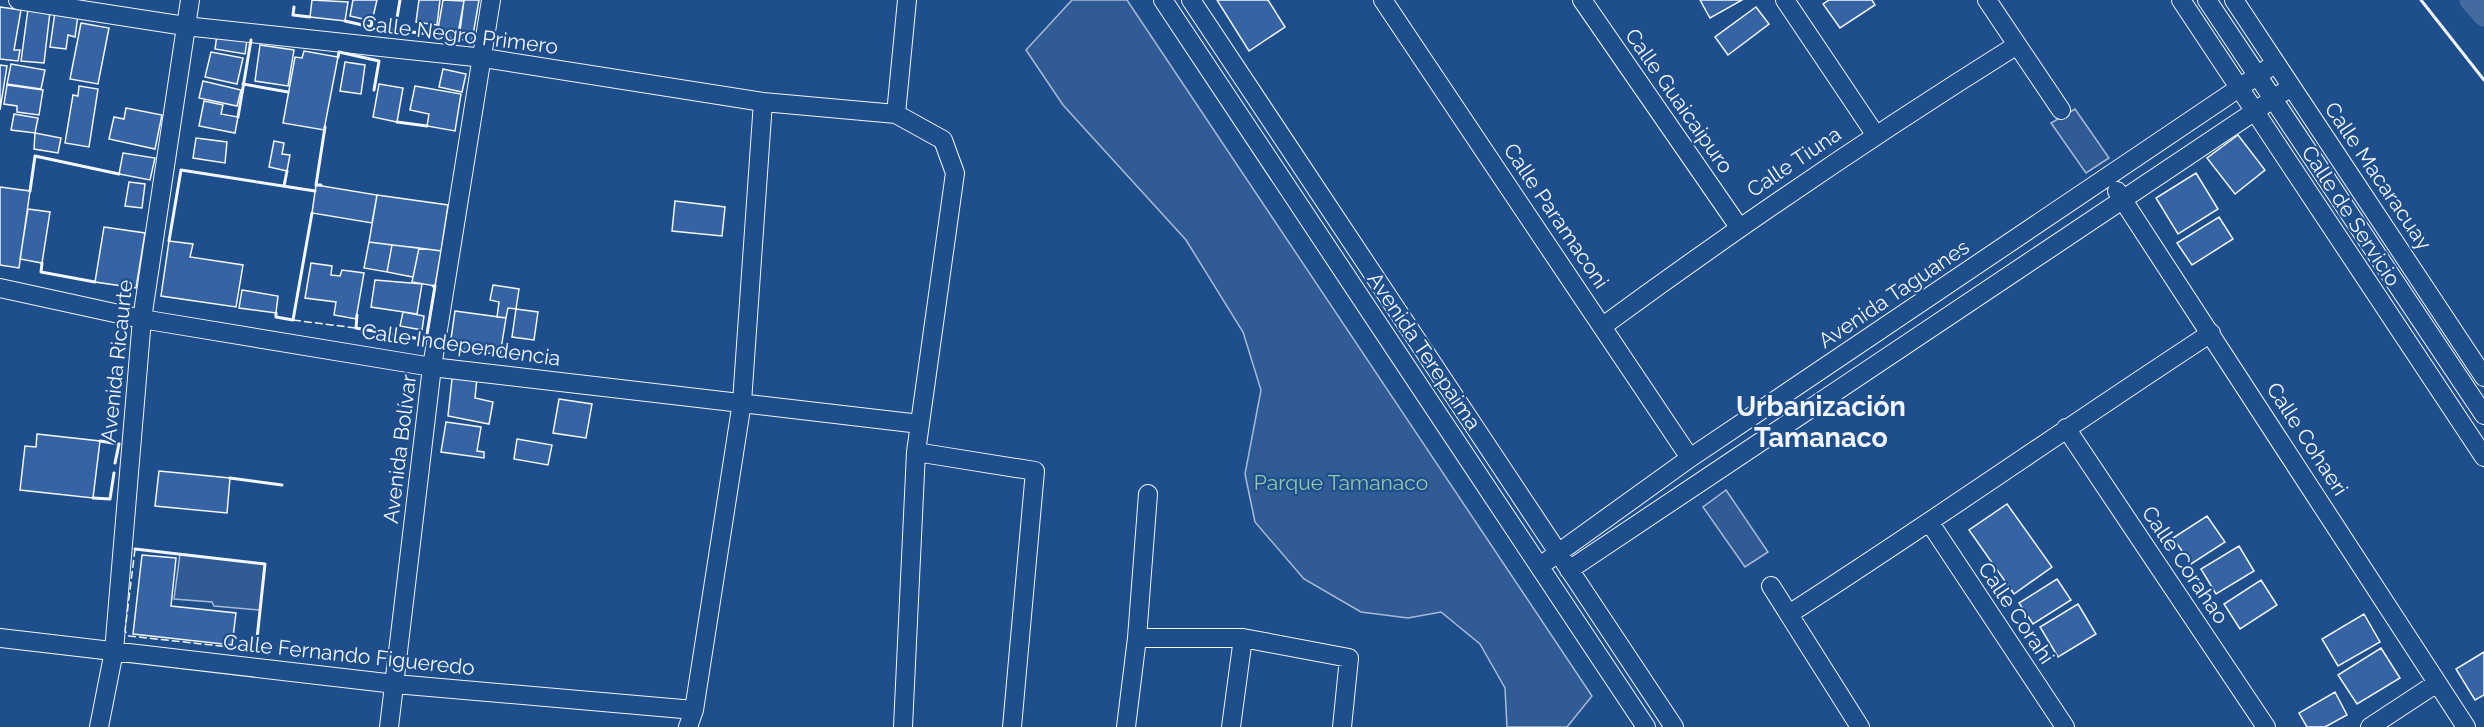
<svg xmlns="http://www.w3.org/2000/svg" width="2484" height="727" font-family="Raleway,sans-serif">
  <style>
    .built { fill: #305b95; stroke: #a8bbd7; stroke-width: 1.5 }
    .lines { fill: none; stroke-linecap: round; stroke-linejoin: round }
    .canal { stroke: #446ba0; stroke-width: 21 }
    .building { fill: #3563a3; stroke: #f2f6ff; stroke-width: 1.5 }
    .minor-casing { stroke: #f2f6ff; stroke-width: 20 }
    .minor { stroke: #1f4e8c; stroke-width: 18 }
    .fence { stroke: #f2f6ff; stroke-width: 1.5; stroke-dasharray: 8 3; stroke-linecap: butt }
    .wall { stroke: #f2f6ff; stroke-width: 3 }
    .labels { text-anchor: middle; stroke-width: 4.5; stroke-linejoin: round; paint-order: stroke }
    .street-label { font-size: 21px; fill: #f2f6ff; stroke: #1f4e8c }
    .park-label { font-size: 21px; fill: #97c8a6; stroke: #1f4e8c }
    .district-label { font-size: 27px; font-weight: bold; fill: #f2f6ff; stroke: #1f4e8c }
  </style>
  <rect width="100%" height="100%" fill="#1f4e8c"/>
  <path class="built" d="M1072,0H1127L1592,696L1567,727H1507L1505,688L1480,644L1441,612L1408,618L1361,612L1304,579L1255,522L1245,474L1261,390L1243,332L1186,240L1063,105L1026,50Z
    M2075,109L2109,158L2086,173L2051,123Z
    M1726,490L1768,552L1745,567L1703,507Z
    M180,554L265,564L260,610L214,606L212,602L174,599Z"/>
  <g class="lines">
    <path class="canal" d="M2470,0L2484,16"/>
  </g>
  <path class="building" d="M312,0L348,2L345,21L310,17Z
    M353,0H377L372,21L350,16Z
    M419,0H440L437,25L416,22Z
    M443,0L464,1L457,39L437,35Z
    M479,0L472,41L459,39L464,0Z
    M1217,0H1268L1285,27L1249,51Z
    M1700,0H1742L1710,18Z
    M1829,0H1872L1875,5L1840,28L1823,4Z
    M0,7L21,10L14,50H20L18,61L0,59Z
    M1756,7L1769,24L1728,55L1715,37Z
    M28,9L50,12L44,63L21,61Z
    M55,12L78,15L75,37L68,35L66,49L50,47Z
    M81,23L109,28L98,84L70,79Z
    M217,35L247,40L245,54L215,49Z
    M260,45L294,50L288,86L255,81Z
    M304,51L338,57L324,130L283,123L295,57L302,58Z
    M211,52L243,58L237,84L205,77Z
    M345,62L365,65L361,94L340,91Z
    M11,64L45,70L41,89L7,84Z
    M0,65L7,66L0,110Z
    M443,69L466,74L462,92L439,87Z
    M203,81L241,90L237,106L199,98Z
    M379,84L403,88L397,122L373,117Z
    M7,85L43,90L39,115L17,112V106L4,104Z
    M79,86L98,89L89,147L65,143L73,95L78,96Z
    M415,86L461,94L455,131L427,126L429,114L410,110Z
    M204,101L223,105L221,114L238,117L235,133L199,126Z
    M126,108L162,115L155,149L109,139L114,117L124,119Z
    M14,114L38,118L35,133L11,130Z
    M35,133L61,138L58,153L34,149Z
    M2238,135L2265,170L2235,194L2207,158Z
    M196,138L227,142L225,163L193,158Z
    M274,141L284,143L282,154L290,155L287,171L269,167Z
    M123,153L155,158L150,180L119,174Z
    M2196,173L2218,209L2178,234L2156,198Z
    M129,182L145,184L142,208L125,206Z
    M316,185L377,195L372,223L312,213Z
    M0,187L30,191L19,268L0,265Z
    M377,195L448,205L441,251L369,242Z
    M675,201L725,207L722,236L672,231Z
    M28,209L50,212L42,263L20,259Z
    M2219,217L2233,239L2192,265L2177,243Z
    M104,227L145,233L136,288L95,282Z
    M169,241L193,244L190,257L243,265L236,307L161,296Z
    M369,242L392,245L387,272L364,268Z
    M392,245L419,248L413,277L387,272Z
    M419,248L441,251L435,286L412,282Z
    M311,263L332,266L331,275L340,276L342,270L364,273L356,319L334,315L336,302L305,298Z
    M375,280L422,284L417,314L371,307Z
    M493,285L519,289L516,309L508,308L506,318L497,317L499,302L490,300Z
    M242,290L278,296L276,313L239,308Z
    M516,309L538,312L534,340L512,337Z
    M455,311L506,318L500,355L455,348L451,339Z
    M403,312L424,316L422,330L400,326Z
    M457,374L477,378L475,398L493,402L489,424L448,416L452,379Z
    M559,399L592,404L586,438L553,433Z
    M446,422L481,427L477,451L484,452V458L441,452Z
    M37,434L100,441L93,498L20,490L25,446L36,447Z
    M517,439L552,445L548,465L514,459Z
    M159,471L230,478L227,513L155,506Z
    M2007,504L2052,567L2014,594L1969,530Z
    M2207,516L2225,542L2191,564L2173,538Z
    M2239,546L2254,571L2216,594L2201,569Z
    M142,555L176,558L171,606L236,613L232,645L133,634Z
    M2057,579L2071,600L2033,624L2019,603Z
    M2261,580L2277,605L2240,629L2224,604Z
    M2078,604L2096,634L2058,657L2040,627Z
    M2364,614L2380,642L2338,666L2322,639Z
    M2381,648L2400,678L2357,704L2338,675Z
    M2484,652V695L2475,700L2456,669Z
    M2335,692L2347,715L2325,727H2307L2299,713Z"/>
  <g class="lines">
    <defs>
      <path id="minor" d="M18,0L185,26L484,58L763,102L896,114L943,140L955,173L916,452L903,727
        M1163,0L1646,727
        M1191,0L1674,727
        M1383,0L1690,458
        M1582,0L1739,227
        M1785,0L1875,134
        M1987,0L2061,110
        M2181,0L2484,457
        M2207,0L2484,415
        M2234,0L2484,377
        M896,114L907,0
        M2117,191L2466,727
        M0,288L142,319L432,367L920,424
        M1603,326C1738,227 1875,134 2017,45
        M2066,428L2266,727
        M916,452L1035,471L1012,727
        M1148,494L1137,638H1243L1349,658L1342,727
        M1930,523L2065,727
        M1540,566L1690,458L2276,63
        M1569,570L2291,87
        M1771,586L1860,727
        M1789,614C1931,523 2070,425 2211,333
        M0,638L395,684L694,710
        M99,727L114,651L142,319L190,0
        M389,727L432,367L491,0
        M688,727L694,710L742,402L763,102
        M1126,727L1137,638
        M1231,727L1243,638
        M2370,727L2437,683"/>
    </defs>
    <use href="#minor" class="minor-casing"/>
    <use href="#minor" class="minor"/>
    <path class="fence" d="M293,320L356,328
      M135,549L125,631L129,636L239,648"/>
    <path class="wall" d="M400,0L395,30L437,35
      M2421,0L2484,80
      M294,7L293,15L310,17
      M345,21L371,27
      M372,21L371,27L395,30
      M338,57L339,52L379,61L374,90
      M243,84L288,92
      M238,117L251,40
      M397,122L427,126
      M321,185H316L325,127
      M284,186L287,171
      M30,191L35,156L119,174
      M169,241L181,170L315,191
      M42,263L41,272L95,282
      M276,313V317L293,320L312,213
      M357,315L356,328L426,340L435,286H433
      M100,441L119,444L115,463
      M230,478L282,485
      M93,498L110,499L114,473
      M135,549L265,564L256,648"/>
  </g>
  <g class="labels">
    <g class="street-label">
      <text transform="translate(460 35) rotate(7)" y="7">Calle Negro Primero</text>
      <text transform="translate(1679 101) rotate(55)" y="7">Calle Guaicaipuro</text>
      <text transform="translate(1794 162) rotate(-34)" y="7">Calle Tiuna</text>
      <text transform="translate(2378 176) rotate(56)" y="7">Calle Macaracuay</text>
      <text transform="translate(1556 216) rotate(56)" y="7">Calle Paramaconi</text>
      <text transform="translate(2351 216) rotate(57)" y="7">Calle de Servicio</text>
      <text transform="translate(1894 294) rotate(-34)" y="7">Avenida Taguanes</text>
      <text transform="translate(461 345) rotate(8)" y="7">Calle Independencia</text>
      <text transform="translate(1424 351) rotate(56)" y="7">Avenida Terepaima</text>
      <text transform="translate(117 361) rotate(-84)" y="7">Avenida Ricaurte</text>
      <text transform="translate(2307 439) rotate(57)" y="7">Calle Cohaeri</text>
      <text transform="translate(400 449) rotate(-83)" y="7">Avenida Bolívar</text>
      <text transform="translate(2185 565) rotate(56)" y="7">Calle Corahao</text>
      <text transform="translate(2016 613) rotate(56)" y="7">Calle Corahi</text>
      <text transform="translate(349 655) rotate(6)" y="7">Calle Fernando Figueredo</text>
    </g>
    <g class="park-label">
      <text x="1341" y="490">Parque Tamanaco</text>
    </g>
    <g class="district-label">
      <text x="1821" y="416">Urbanización<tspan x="1821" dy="31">Tamanaco</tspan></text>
    </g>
  </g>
</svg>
